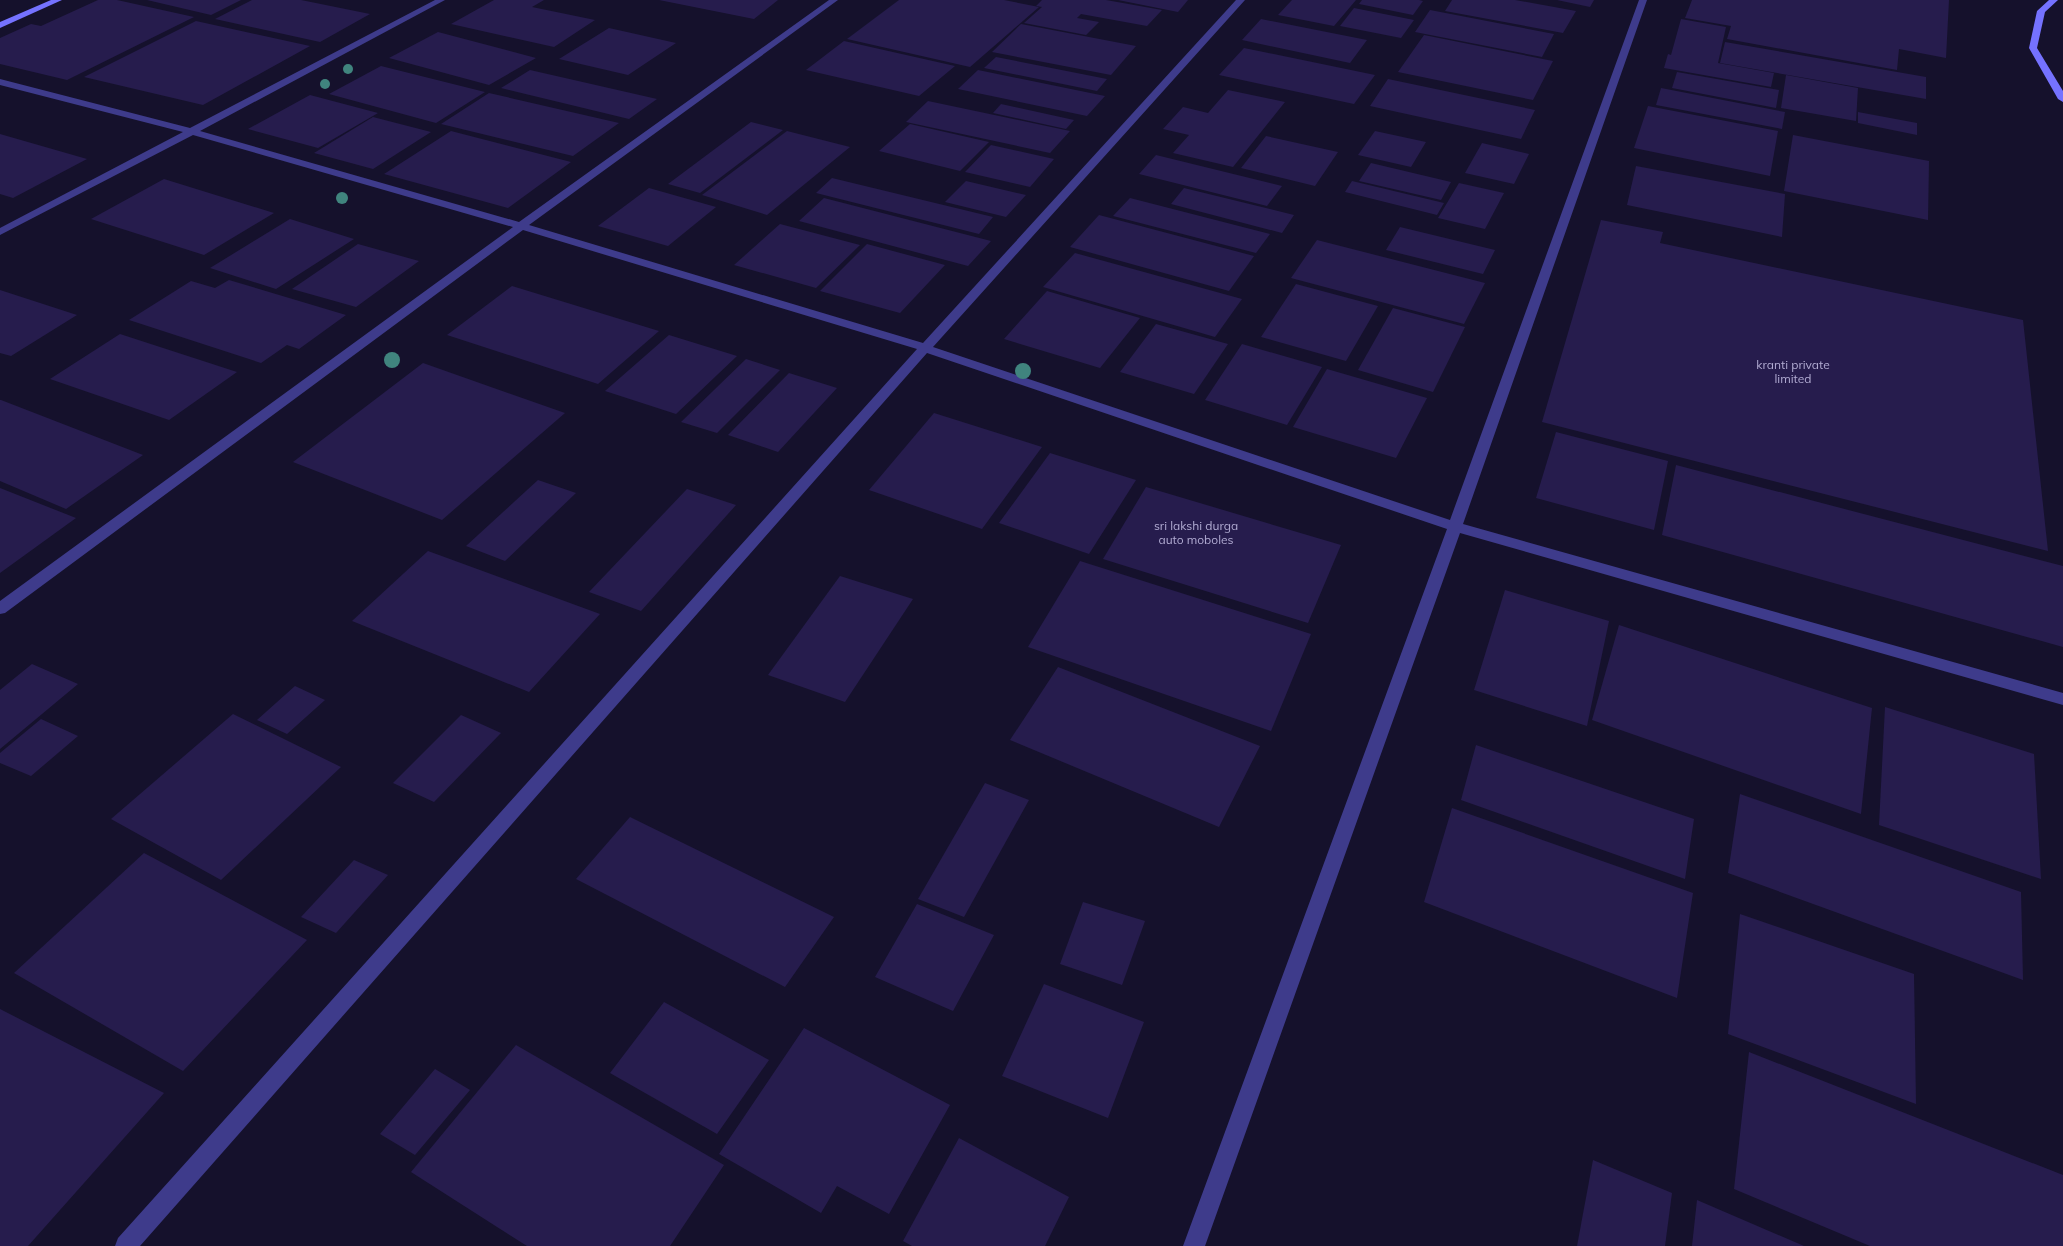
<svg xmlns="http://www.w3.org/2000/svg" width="2063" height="1246" font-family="Mulish,sans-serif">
  <rect width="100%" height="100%" fill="#15112c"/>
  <g fill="#261c4d">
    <polygon points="98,0 117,0 194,17 67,80 0,64 0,38 31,24 41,26"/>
    <polygon points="147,0 241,0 211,15"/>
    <polygon points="252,0 301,0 370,14 320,42 215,19"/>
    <polygon points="494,0 544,0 532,7 595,20 554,47 451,24"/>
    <polygon points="659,0 778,0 754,19"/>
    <polygon points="899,0 1004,0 1039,7 970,67 847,39"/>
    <polygon points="1042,0 1106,0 1162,10 1147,26 1081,14 1077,18 1099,22 1086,35 1024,23 1042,7 1036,6"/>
    <polygon points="1118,0 1188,0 1178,12"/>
    <polygon points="1292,0 1356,0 1334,26 1278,15"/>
    <polygon points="1362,0 1419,0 1423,1 1413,15 1359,4"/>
    <polygon points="1452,0 1515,0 1576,11 1563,33 1445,11"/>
    <polygon points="1557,0 1594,0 1590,7"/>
    <polygon points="1692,0 1949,0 1946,58 1899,49 1897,70 1727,39 1731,26 1685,18"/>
    <polygon points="1354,8 1414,20 1401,38 1340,26"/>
    <polygon points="1430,10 1554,34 1542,57 1415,32"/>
    <polygon points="1261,19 1367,40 1350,63 1242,40"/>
    <polygon points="1681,19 1726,27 1718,63 1774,73 1771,87 1664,68 1668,54 1671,55"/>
    <polygon points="196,21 310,46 203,105 84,77"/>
    <polygon points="1021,24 1136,46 1111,75 992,52"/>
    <polygon points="609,28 676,43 628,75 559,59"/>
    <polygon points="438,32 536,58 489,85 389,58"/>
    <polygon points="1424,35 1553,61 1533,100 1398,72"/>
    <polygon points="844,41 955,66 919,96 806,70"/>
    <polygon points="1725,42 1926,77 1926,99 1720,63"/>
    <polygon points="1244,48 1375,75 1354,104 1219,75"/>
    <polygon points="996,57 1107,79 1097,91 984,68"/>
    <polygon points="381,66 485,92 436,123 329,94"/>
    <polygon points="530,70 657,99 629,119 501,88"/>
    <polygon points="978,70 1105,96 1087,116 958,89"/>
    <polygon points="1677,72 1779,90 1776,108 1672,88"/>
    <polygon points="1786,75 1858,88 1856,121 1781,108"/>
    <polygon points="1388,79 1535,110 1521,139 1370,106"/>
    <polygon points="1661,88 1785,112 1782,129 1656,105"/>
    <polygon points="1228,90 1285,102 1233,167 1173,153 1189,135 1163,129 1183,107 1208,113"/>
    <polygon points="489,93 619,123 573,156 441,124"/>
    <polygon points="310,95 378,113 318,148 248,129"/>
    <polygon points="928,101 1070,131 1050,153 906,122"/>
    <polygon points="1001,104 1074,120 1066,129 993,113"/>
    <polygon points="1648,106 1778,131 1770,176 1634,148"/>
    <polygon points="1858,112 1917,123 1917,135 1858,123"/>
    <polygon points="373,117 431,132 373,169 314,153"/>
    <polygon points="751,122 783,130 700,193 668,184"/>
    <polygon points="910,124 989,142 960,171 879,151"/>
    <polygon points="451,131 571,162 508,208 384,174"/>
    <polygon points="787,131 850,147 767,215 702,195"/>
    <polygon points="1375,131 1426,142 1411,167 1358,155"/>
    <polygon points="0,134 87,159 13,198 0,194"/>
    <polygon points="1793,135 1929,161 1928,220 1784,191"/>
    <polygon points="1266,136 1338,152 1315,186 1241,168"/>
    <polygon points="1482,143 1529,154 1514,184 1465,173"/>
    <polygon points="991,145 1054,159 1030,187 965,172"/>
    <polygon points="1156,155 1282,186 1267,206 1139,174"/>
    <polygon points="1371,163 1451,182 1441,200 1359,181"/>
    <polygon points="1636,166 1785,194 1782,237 1627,205"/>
    <polygon points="832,178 993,217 979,234 816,193"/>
    <polygon points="164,179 274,213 204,255 91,219"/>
    <polygon points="966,181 1026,195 1006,217 945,202"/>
    <polygon points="1352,181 1444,203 1437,215 1345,192"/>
    <polygon points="1459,183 1504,193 1485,229 1438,218"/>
    <polygon points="649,188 716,207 668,246 598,226"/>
    <polygon points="1184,188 1294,215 1282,233 1171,204"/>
    <polygon points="824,198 991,241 968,266 799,221"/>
    <polygon points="1130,198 1270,234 1256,253 1113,216"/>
    <polygon points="1099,215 1254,256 1229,291 1070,247"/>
    <polygon points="290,219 354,239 276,289 210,268"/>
    <polygon points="1601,220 1663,232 1660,243 2023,320 2048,551 1542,422"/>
    <polygon points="780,224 860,245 816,288 734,265"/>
    <polygon points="1400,227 1495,250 1483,274 1386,250"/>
    <polygon points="1317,240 1485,283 1464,324 1291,278"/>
    <polygon points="358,244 419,261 356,307 292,289"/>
    <polygon points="867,244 945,265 900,313 820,291"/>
    <polygon points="1075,253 1242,299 1215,337 1043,287"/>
    <polygon points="229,280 346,315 299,349 287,345 261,363 129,320 191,281 215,288"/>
    <polygon points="1296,284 1378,306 1346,361 1261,337"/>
    <polygon points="512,286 659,331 598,384 447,335"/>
    <polygon points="0,290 77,315 11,356 0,353"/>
    <polygon points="1047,291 1140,318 1100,368 1004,339"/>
    <polygon points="1393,308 1465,327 1433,392 1358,370"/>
    <polygon points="1156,324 1228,344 1194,394 1120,372"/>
    <polygon points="120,334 237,372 169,420 50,379"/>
    <polygon points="669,335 737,356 676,414 605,391"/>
    <polygon points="1242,344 1322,367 1287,425 1205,400"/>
    <polygon points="746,359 780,370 717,433 681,422"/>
    <polygon points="423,363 565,413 442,520 293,462"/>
    <polygon points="1327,369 1427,398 1396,458 1293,427"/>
    <polygon points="789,373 837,388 778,452 728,435"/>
    <polygon points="0,400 1,400 143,455 66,509 0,481"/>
    <polygon points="934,413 1042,447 982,529 869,490"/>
    <polygon points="1556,432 1668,461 1654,530 1536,498"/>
    <polygon points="1050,453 1136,480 1089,554 999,523"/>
    <polygon points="1676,465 2063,566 2063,647 1662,535"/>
    <polygon points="538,480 576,493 505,561 466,546"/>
    <polygon points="1146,487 1341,545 1308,623 1103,559"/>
    <polygon points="0,488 76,518 0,573"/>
    <polygon points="687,489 736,505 641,611 589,592"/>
    <polygon points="428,551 600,614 529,692 352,621"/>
    <polygon points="1080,561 1311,634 1271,731 1028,647"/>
    <polygon points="840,576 913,599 845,702 768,675"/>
    <polygon points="1505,590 1609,621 1587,726 1474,690"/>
    <polygon points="1619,625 1872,708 1861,814 1592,720"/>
    <polygon points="32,664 78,684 0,749 0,690"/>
    <polygon points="1058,667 1260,746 1219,827 1010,740"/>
    <polygon points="295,686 325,700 287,734 257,720"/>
    <polygon points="1885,707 2034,754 2041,879 1879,825"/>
    <polygon points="233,714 341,767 221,880 111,819"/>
    <polygon points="461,715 501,733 434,802 393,783"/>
    <polygon points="41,719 78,736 31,776 0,763 0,753"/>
    <polygon points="1476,745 1694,819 1685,879 1461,800"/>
    <polygon points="985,783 1029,800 964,917 918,899"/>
    <polygon points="1740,794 2021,892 2023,980 1728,873"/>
    <polygon points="1452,808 1693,893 1677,998 1424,902"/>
    <polygon points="630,817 834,917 785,987 576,879"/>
    <polygon points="144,853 307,940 183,1071 14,973"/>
    <polygon points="354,860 388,875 336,933 301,917"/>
    <polygon points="1083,902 1145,921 1122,985 1060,964"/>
    <polygon points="917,904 994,935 953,1011 875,977"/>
    <polygon points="1740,914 1914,974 1916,1104 1728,1034"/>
    <polygon points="1044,984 1144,1022 1108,1118 1002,1076"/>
    <polygon points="664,1002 769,1060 717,1134 610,1073"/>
    <polygon points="0,1009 164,1093 28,1246 0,1246"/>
    <polygon points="804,1028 950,1105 889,1214 837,1186 821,1213 719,1154"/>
    <polygon points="516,1045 724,1165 670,1246 527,1246 411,1172"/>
    <polygon points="1749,1052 2063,1175 2063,1246 1870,1246 1734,1189"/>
    <polygon points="435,1069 470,1090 415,1155 380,1134"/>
    <polygon points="959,1138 1069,1197 1045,1246 912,1246 903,1241"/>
    <polygon points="1593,1160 1672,1193 1665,1246 1577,1246"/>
    <polygon points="1697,1200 1804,1246 1692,1246"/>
  </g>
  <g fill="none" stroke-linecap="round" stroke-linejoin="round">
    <polygon fill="#3e3b8b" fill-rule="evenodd" points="435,0 445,0 200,131 519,222 829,0 838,0 529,225 923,343 1236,0 1245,0 933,347 1450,520 1639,0 1647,0 1463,524 2063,693 2063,705 1460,533 1205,1246 1183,1246 1447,529 927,353 140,1246 115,1246 118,1238 917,349 523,230 5,613 0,614 0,601 513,227 193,135 0,235 0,228 183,132 0,85 0,79 190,128"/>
    <g fill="#7572ff" fill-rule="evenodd">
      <polygon points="51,0 62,0 0,28 0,22"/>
      <polygon points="2049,0 2058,0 2045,12 2037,48 2063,91 2063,102 2058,99 2029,48 2037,11"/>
    </g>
  </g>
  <g fill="#40847e">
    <circle cx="348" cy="69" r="5"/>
    <circle cx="325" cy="84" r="5"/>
    <circle cx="342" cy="198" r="6"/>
    <circle cx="392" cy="360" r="8"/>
    <circle cx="1023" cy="371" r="8"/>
  </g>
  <g text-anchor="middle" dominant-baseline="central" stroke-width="4.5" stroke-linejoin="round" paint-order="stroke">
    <g font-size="12" fill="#b1abd2">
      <text x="1793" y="364">kranti private<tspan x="1793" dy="14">limited</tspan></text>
      <text x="1196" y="525">sri lakshi durga<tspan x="1196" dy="14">auto moboles</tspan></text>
    </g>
  </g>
</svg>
